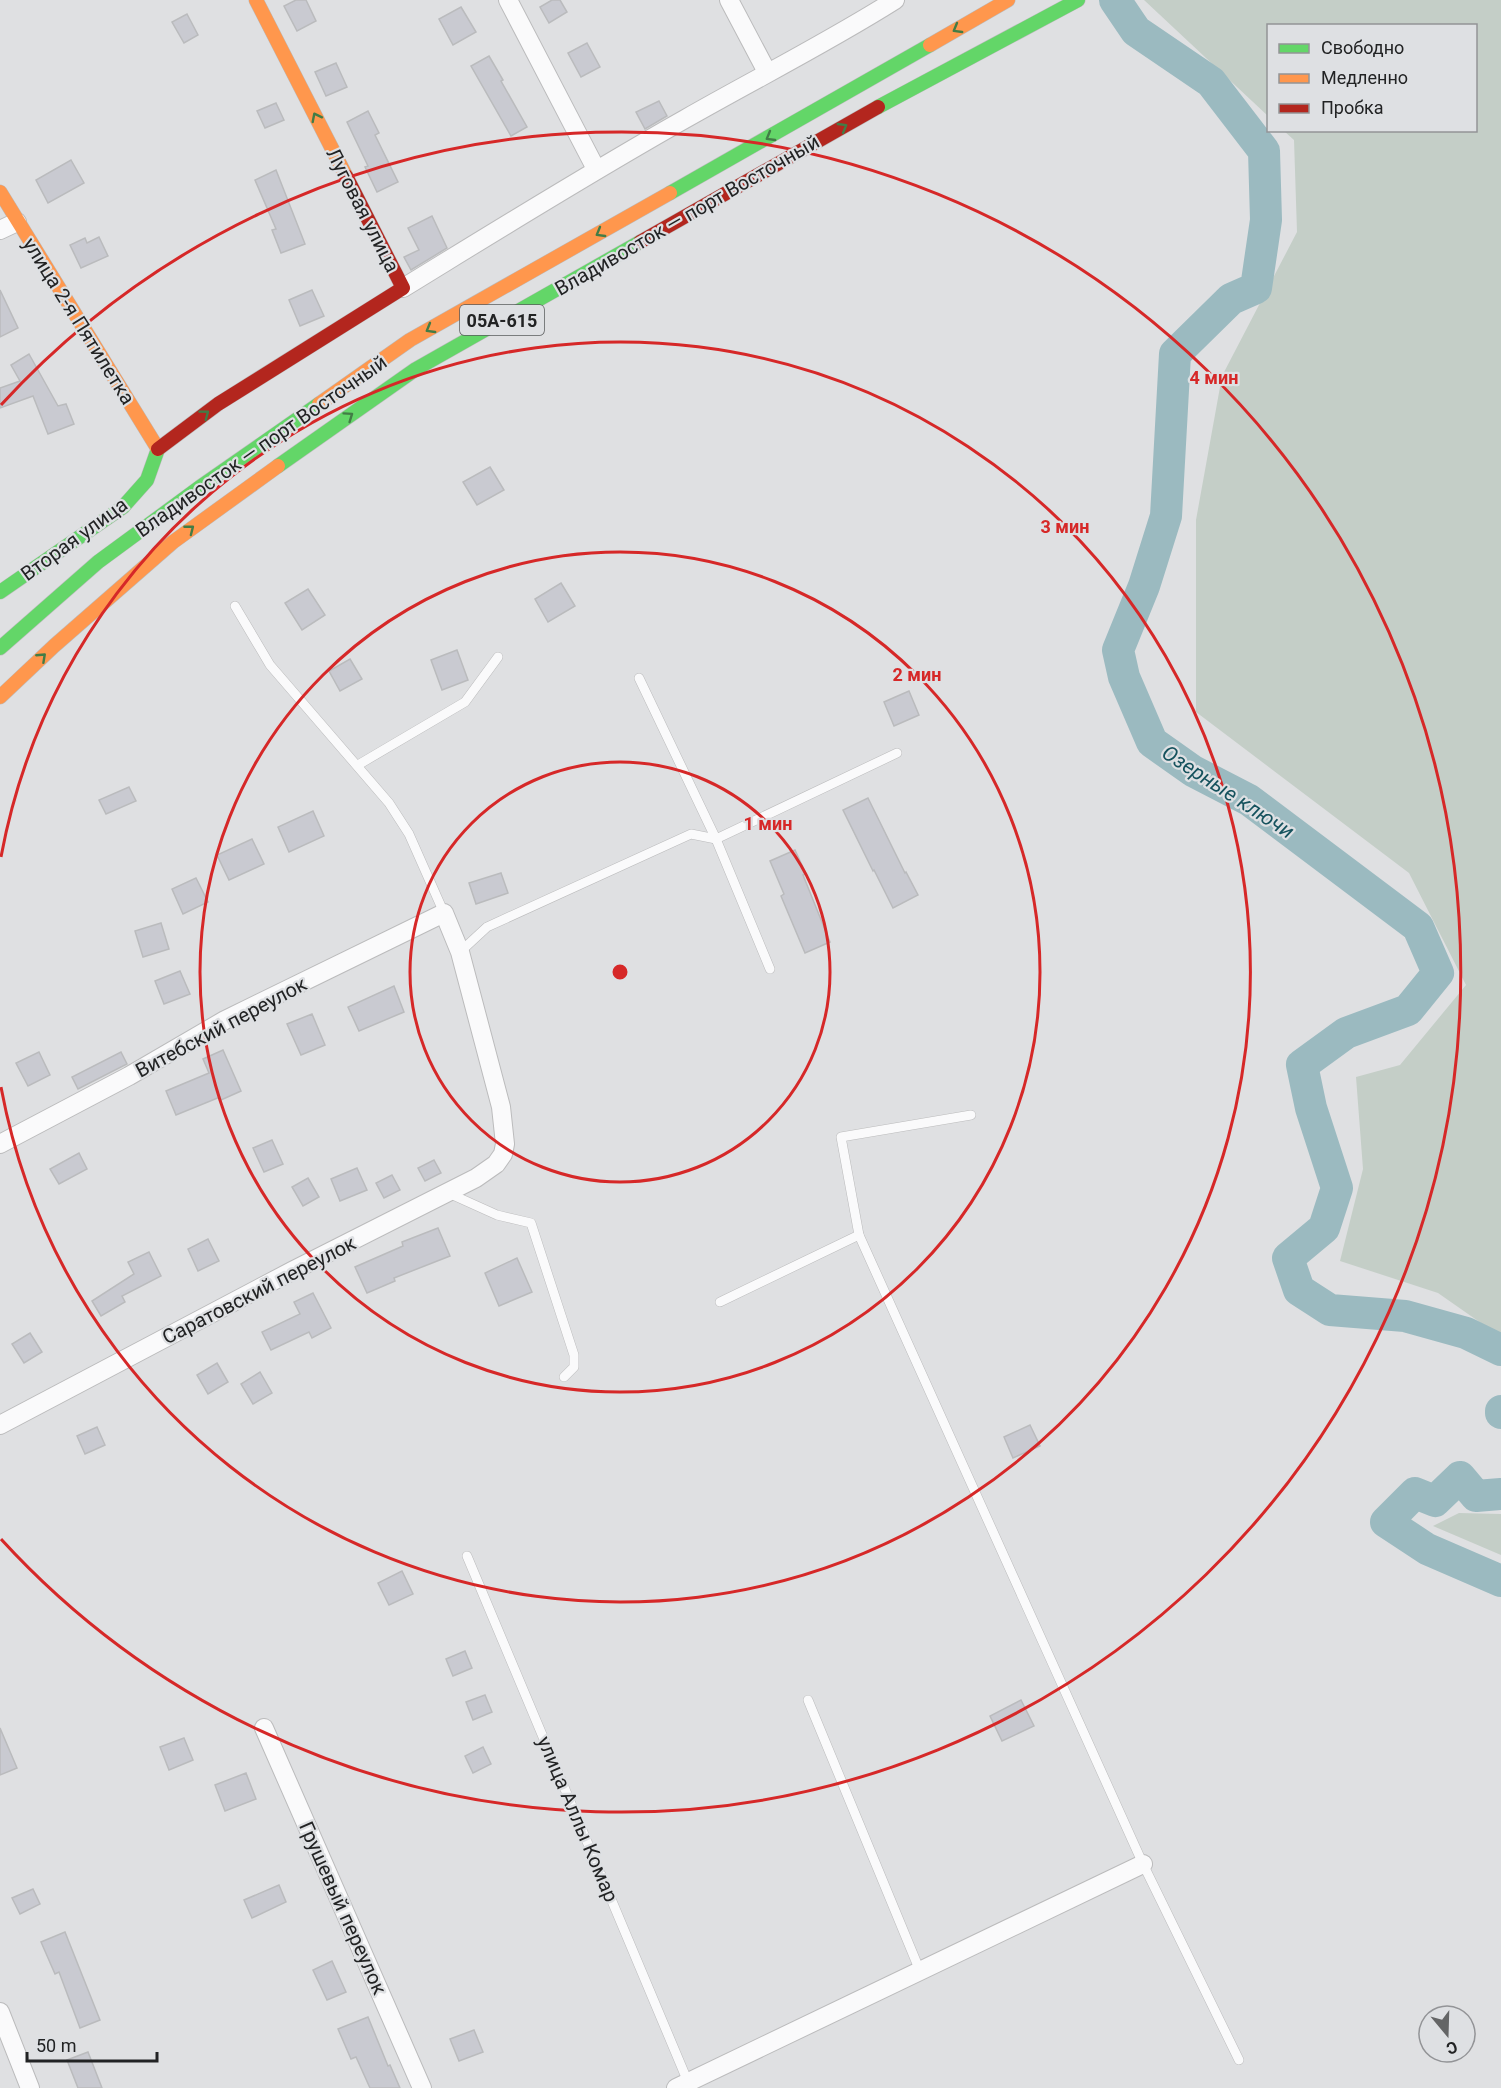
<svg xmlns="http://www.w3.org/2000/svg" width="1501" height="2088" font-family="Roboto,sans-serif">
  <rect width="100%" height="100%" fill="#dfe0e2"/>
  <g fill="#c4cec7">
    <polygon points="1144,0 1501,0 1501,1337 1438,1293 1340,1261 1363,1169 1356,1077 1400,1065 1466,985 1409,873 1196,712 1196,520 1222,376 1297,232 1294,140 1284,131 1476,130 1476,26 1268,26 1268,116"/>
    <polygon points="1459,1513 1501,1514 1501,1555 1433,1526"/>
  </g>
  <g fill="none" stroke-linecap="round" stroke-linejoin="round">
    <g stroke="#9bbac0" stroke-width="32">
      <polyline points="1115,0 1136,31 1211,82 1264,151 1266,220 1256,288 1231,299 1175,354 1166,516 1144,586 1118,650 1124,677 1152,742 1193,771 1249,800 1418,927 1438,973 1408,1010 1346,1033 1302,1065 1311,1108 1337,1188 1324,1228 1288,1258 1299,1290 1330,1310 1405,1316 1466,1333 1501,1350"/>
      <polyline points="1501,1411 1501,1413"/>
      <polyline points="1501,1494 1476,1496 1460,1477 1435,1501 1415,1493 1386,1522 1427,1549 1501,1581"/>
    </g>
  </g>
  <g fill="#c9cad1" stroke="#babbbd" stroke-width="1.5">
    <polygon points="296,0 306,0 316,21 297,31 284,6"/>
    <polygon points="552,0 560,0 567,12 549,23 540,7"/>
    <polygon points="461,7 476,32 453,45 439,19"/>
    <polygon points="187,14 198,35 184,43 172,22"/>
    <polygon points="587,43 600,67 581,77 568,53"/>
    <polygon points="489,56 503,80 501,81 527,127 511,136 471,66"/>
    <polygon points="336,63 347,87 326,96 315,72"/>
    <polygon points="659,101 667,116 645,129 636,112"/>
    <polygon points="276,103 284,120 265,128 257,111"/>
    <polygon points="368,111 379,133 375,135 398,182 377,192 365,167 368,166 347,122"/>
    <polygon points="71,160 84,183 48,203 36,180"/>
    <polygon points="276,170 305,244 281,253 272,230 276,229 255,180"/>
    <polygon points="432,216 447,248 411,270 404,257 419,250 408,228"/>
    <polygon points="99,237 108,256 81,268 70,245 85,238 87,243"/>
    <polygon points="0,290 18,328 0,337"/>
    <polygon points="312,290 324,316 300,326 289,300"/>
    <polygon points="29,354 58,406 66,404 74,424 48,434 33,396 0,408 0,388 20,381 11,365"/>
    <polygon points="490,467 504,490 477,505 463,482"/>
    <polygon points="561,583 575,606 548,622 535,599"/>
    <polygon points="308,589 325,615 302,630 285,603"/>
    <polygon points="457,650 468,680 442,690 431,660"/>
    <polygon points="350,659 362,679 340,691 329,671"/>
    <polygon points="909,691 919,715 894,726 884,702"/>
    <polygon points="129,787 136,801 106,814 99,800"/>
    <polygon points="868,798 905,873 906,872 918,895 893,908 874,870 873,871 843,810"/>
    <polygon points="313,811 324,836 289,852 278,827"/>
    <polygon points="252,839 264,864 229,880 217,855"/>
    <polygon points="795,850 806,874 803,875 830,942 805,953 781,896 784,894 770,861"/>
    <polygon points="501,873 508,893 476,904 469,883"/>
    <polygon points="196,878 208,902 183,914 172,889"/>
    <polygon points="161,923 169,949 143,957 135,931"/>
    <polygon points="180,971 190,994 164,1004 155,981"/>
    <polygon points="394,986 404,1012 359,1031 348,1007"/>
    <polygon points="312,1014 325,1045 301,1055 287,1024"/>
    <polygon points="223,1050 241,1091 221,1100 220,1097 176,1115 166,1091 209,1073 203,1059"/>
    <polygon points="39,1052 50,1075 28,1086 16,1063"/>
    <polygon points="121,1052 127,1064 78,1089 72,1077"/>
    <polygon points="272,1140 283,1164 264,1172 253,1148"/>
    <polygon points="79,1153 87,1169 59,1184 50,1169"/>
    <polygon points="434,1160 441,1173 425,1181 418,1168"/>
    <polygon points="357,1168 367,1190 340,1201 331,1179"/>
    <polygon points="392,1175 400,1190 384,1198 376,1183"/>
    <polygon points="308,1178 319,1197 303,1206 292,1187"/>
    <polygon points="438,1228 450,1256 394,1278 395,1281 367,1293 355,1267 403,1246 402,1242"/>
    <polygon points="208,1239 219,1261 198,1271 188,1249"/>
    <polygon points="149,1252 161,1276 122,1296 125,1302 101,1316 92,1301 134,1274 128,1262"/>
    <polygon points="517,1258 532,1292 499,1306 485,1273"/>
    <polygon points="313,1293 331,1328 312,1338 309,1332 271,1350 262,1332 300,1314 294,1302"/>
    <polygon points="30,1333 42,1352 24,1363 12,1344"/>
    <polygon points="217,1363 228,1382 208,1394 197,1375"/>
    <polygon points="260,1372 272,1393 253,1404 241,1384"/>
    <polygon points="1030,1425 1040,1446 1013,1458 1004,1437"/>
    <polygon points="97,1427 105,1445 85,1454 77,1436"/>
    <polygon points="402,1571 413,1594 389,1605 378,1583"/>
    <polygon points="465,1651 472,1668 453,1676 446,1659"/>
    <polygon points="485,1695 492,1712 473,1720 466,1702"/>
    <polygon points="1021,1700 1034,1726 1002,1741 990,1716"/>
    <polygon points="0,1728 17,1768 0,1775"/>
    <polygon points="184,1738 193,1760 169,1770 160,1747"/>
    <polygon points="483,1747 491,1764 473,1773 465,1756"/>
    <polygon points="246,1773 256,1799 225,1811 215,1785"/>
    <polygon points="279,1885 286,1902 252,1918 244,1900"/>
    <polygon points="33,1889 40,1904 20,1914 12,1898"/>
    <polygon points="65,1932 100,2020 80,2028 59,1972 55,1974 41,1942"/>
    <polygon points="332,1961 346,1992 327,2000 313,1970"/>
    <polygon points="368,2017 388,2066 390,2065 400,2088 370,2088 356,2057 351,2059 338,2029"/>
    <polygon points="474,2030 483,2052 459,2061 450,2039"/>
    <polygon points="88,2052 102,2088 78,2088 67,2060"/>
  </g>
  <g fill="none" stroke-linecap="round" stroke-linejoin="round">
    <defs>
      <g id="lane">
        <polyline points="235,606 270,665 389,803 409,834 444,913"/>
        <polyline points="639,678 716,839 770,969"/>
        <polyline points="358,765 465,702 498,657"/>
        <polyline points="460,952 487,927 691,834 716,839 897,753"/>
        <polyline points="446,1192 497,1215 531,1223 574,1355 574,1367 564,1377"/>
        <polyline points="859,1235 1143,1864 1239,2060"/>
        <polyline points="720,1302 859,1235 841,1137 971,1115"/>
        <polyline points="467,1556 688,2082"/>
        <polyline points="808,1700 920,1971"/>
      </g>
      <g id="street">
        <polyline points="508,0 596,169"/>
        <polyline points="729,0 767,72"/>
        <polyline points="0,230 17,222"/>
        <path d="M403 288C496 231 589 173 685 119 755 79 827 43 895 0"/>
        <polyline points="0,1144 129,1076 225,1020 444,913 460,952 501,1107 505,1144 503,1154 496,1164 476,1178 292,1271 0,1425"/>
        <polyline points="264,1728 422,2088"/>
        <polyline points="0,2012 30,2088"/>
        <polyline points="676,2088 1143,1864"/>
      </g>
      <g id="fast">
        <polyline points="878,107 1078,0"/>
        <polyline points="670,193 930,45"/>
        <polyline points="278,466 416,369 640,242"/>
        <polyline points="0,592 123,507 147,480 158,449"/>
        <polyline points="0,648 98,562 200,487 319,404"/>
      </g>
      <g id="slow">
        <polyline points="256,0 346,176"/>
        <polyline points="930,45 1008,0"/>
        <polyline points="0,192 158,449"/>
        <polyline points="319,404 410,340 670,193"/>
        <polyline points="0,697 54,646 173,542 278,466"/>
      </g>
      <g id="jam">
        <polyline points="640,242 878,107"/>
        <polyline points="158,449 218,404 403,288 346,176"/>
      </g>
    </defs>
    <use href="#lane" stroke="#bbbbbc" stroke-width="10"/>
    <use href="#street" stroke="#bbbbbc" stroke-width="20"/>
    <use href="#fast" stroke="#bbbbbc" stroke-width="15"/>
    <use href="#slow" stroke="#bbbbbc" stroke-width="15"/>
    <use href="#jam" stroke="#bbbbbc" stroke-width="15"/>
    <use href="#lane" stroke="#fafafb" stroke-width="9"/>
    <use href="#street" stroke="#fafafb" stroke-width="18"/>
    <use href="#fast" stroke="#63d668" stroke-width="14"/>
    <use href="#slow" stroke="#ff974d" stroke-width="14"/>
    <use href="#jam" stroke="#b3261e" stroke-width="14"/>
  </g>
  <defs><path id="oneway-chevron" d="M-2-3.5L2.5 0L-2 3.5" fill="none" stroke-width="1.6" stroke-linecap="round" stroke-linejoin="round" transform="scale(1.5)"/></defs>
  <g stroke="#427c46">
    <use href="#oneway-chevron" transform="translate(957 29) rotate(150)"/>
    <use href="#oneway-chevron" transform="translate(316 117) rotate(-117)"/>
    <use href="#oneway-chevron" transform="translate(843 127) rotate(-30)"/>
    <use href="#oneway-chevron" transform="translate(770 137) rotate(150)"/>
    <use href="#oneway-chevron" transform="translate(600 233) rotate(150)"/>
    <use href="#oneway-chevron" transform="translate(430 329) rotate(150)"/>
    <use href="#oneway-chevron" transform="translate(205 414) rotate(-37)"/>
    <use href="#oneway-chevron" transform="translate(349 416) rotate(-35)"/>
    <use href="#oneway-chevron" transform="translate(190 529) rotate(-38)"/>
    <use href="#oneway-chevron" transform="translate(42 657) rotate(-43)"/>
  </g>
  <g fill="none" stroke="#d62828" stroke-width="3">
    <circle cx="620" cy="972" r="210"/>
    <circle cx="620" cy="972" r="420"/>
    <path d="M1 857A630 630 0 1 1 1 1087"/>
    <path d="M1 405A840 840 0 1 1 1 1539"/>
  </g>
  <g text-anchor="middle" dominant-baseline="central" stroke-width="4.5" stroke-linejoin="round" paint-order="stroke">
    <rect fill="#dee0e3" stroke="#5a5c5d" stroke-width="1.5" x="460" y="305" width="84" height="30" rx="4.5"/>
    <g font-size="18" font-weight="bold" fill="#222324">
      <text x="502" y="320">05А-615</text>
    </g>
    <g font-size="20" fill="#222324" stroke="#dee0e3">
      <text transform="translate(363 210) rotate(63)">Луговая улица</text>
      <text transform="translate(687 215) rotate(-30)">Владивосток — порт Восточный</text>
      <text transform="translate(79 321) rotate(58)">улица 2-я Пятилетка</text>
      <text transform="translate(261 446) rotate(-35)">Владивосток — порт Восточный</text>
      <text transform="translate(74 539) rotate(-36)">Вторая улица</text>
      <text transform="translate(221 1027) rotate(-28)">Витебский переулок</text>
      <text transform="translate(259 1290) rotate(-27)">Саратовский переулок</text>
      <text transform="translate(578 1819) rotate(67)">улица Аллы Комар</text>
      <text transform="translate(343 1908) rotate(66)">Грушевый переулок</text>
    </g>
    <g font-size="21" font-style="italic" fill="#15525d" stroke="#dee0e3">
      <text transform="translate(1228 792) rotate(33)">Озерные ключи</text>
    </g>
  </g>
  <circle cx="620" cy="972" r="9" fill="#d62828" stroke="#dee0e3" stroke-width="3"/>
  <g font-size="18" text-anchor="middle" font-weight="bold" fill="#d62828" stroke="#dee0e3" stroke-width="4.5" stroke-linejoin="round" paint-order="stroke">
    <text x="1214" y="384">4 мин</text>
    <text x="1065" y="533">3 мин</text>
    <text x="917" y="681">2 мин</text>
    <text x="768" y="830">1 мин</text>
  </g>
  <rect x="1267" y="24" width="210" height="108" fill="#dee0e3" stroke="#939497" stroke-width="1.5"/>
  <rect x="1279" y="44" width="30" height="9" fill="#63d668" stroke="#939497" stroke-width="1.5"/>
  <text x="1321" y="54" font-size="18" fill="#222324">Свободно</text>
  <rect x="1279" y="74" width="30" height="9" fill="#ff974d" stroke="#939497" stroke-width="1.5"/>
  <text x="1321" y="84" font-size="18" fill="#222324">Медленно</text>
  <rect x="1279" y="104" width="30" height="9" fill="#b3261e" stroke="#939497" stroke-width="1.5"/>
  <text x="1321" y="114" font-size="18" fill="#222324">Пробка</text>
  <g transform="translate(1447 2034) rotate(161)"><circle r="28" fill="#dee0e3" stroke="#939497" stroke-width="1.5"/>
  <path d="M0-4.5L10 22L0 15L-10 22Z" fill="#646566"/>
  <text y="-9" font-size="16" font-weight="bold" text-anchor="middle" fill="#222324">С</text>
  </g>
  <path d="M27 2052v9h130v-9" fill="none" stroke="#222324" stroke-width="3"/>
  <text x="36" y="2052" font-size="18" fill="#222324" stroke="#dee0e3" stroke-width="4.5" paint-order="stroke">50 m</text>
</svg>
